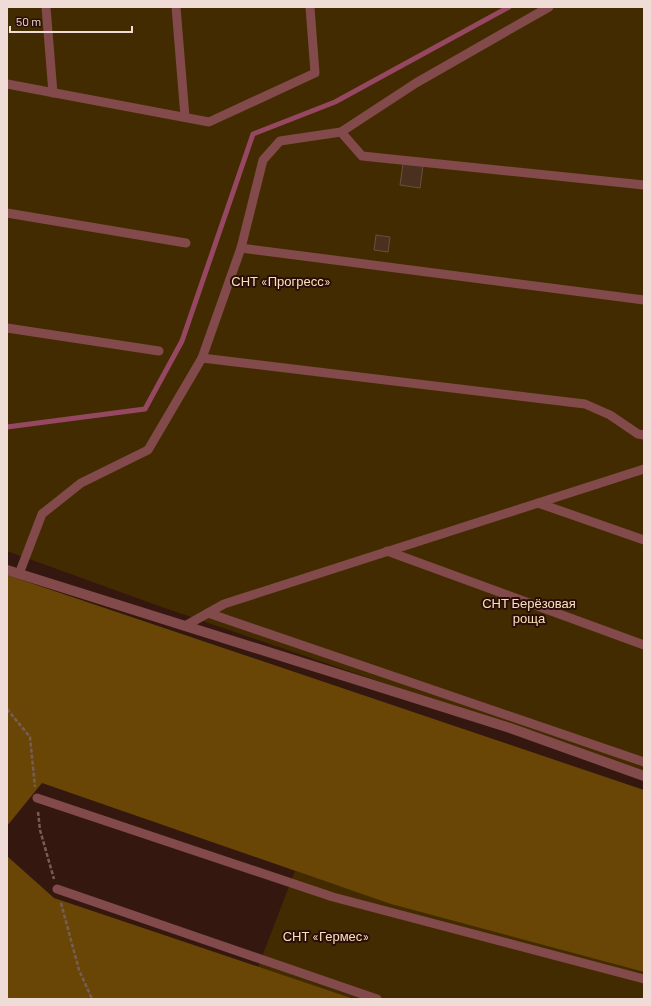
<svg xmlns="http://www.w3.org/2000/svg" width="651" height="1006" font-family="Barlow,sans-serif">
  <rect width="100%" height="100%" fill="#34180f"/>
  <g fill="#432b01">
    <polygon points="7,7 644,7 644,772 159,606 7,551"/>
    <polygon points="295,871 399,906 644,972 644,999 354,999 258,967"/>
  </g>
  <g fill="#694606">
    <polygon points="7,575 644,790 644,972 391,904 42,783 7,826"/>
    <polygon points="7,856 54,898 354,999 7,999"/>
  </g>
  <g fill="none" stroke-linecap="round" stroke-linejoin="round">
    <polyline stroke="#964862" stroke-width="5" points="7,427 145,409 182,341 253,134 335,102 509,7"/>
  </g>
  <g fill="#4a301e" stroke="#6b4f3c">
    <polygon points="403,164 423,166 420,188 400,185"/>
    <polygon points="376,235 390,237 388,252 374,250"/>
  </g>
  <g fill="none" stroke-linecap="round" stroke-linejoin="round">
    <g stroke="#765d55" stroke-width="2.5" stroke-dasharray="4 2" stroke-linecap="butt">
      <polyline points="7,709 30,737 35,787"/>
      <polyline points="38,812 40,830 54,879"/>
      <polyline points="61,903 79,970 92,999"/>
    </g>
    <g stroke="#824a4b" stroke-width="9">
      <polyline points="46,7 53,93"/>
      <polyline points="176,7 185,117"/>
      <polyline points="7,84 209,122 315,73 310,7"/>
      <polyline points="341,132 362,156 644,185"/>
      <polyline points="7,213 186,243"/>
      <polyline points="241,248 644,300"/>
      <polyline points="7,328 159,351"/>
      <polyline points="202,358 585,404 610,415 638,434 644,435"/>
      <polyline points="538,503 644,540"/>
      <polyline points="387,551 644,645"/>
      <polyline points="19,574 42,514 81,483 148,450 202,358 241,248 263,160 280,141 341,132 416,83 549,7"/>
      <polyline points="208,613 644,762"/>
      <polyline points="185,626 224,604 644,469"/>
      <polyline points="37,798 333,897 644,979"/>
      <polyline points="57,889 377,999"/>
    </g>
    <polyline stroke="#824a4b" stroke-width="10" points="7,570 510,728 644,776"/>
  </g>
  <g text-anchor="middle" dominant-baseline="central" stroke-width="4" stroke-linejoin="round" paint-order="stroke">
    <g font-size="13" fill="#fae0bc" stroke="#290f07">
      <text x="281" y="281">СНТ «Прогресс»</text>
      <text x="529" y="603">СНТ Берёзовая<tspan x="529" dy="15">роща</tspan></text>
      <text x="326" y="936">СНТ «Гермес»</text>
    </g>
  </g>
  <rect width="651" height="1006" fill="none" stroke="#f0dcd6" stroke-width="16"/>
  <path d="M10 26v6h122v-6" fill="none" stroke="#f0dcd6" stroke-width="2"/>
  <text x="16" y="26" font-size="12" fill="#f0dcd6" stroke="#290f07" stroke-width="3" paint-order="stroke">50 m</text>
</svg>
